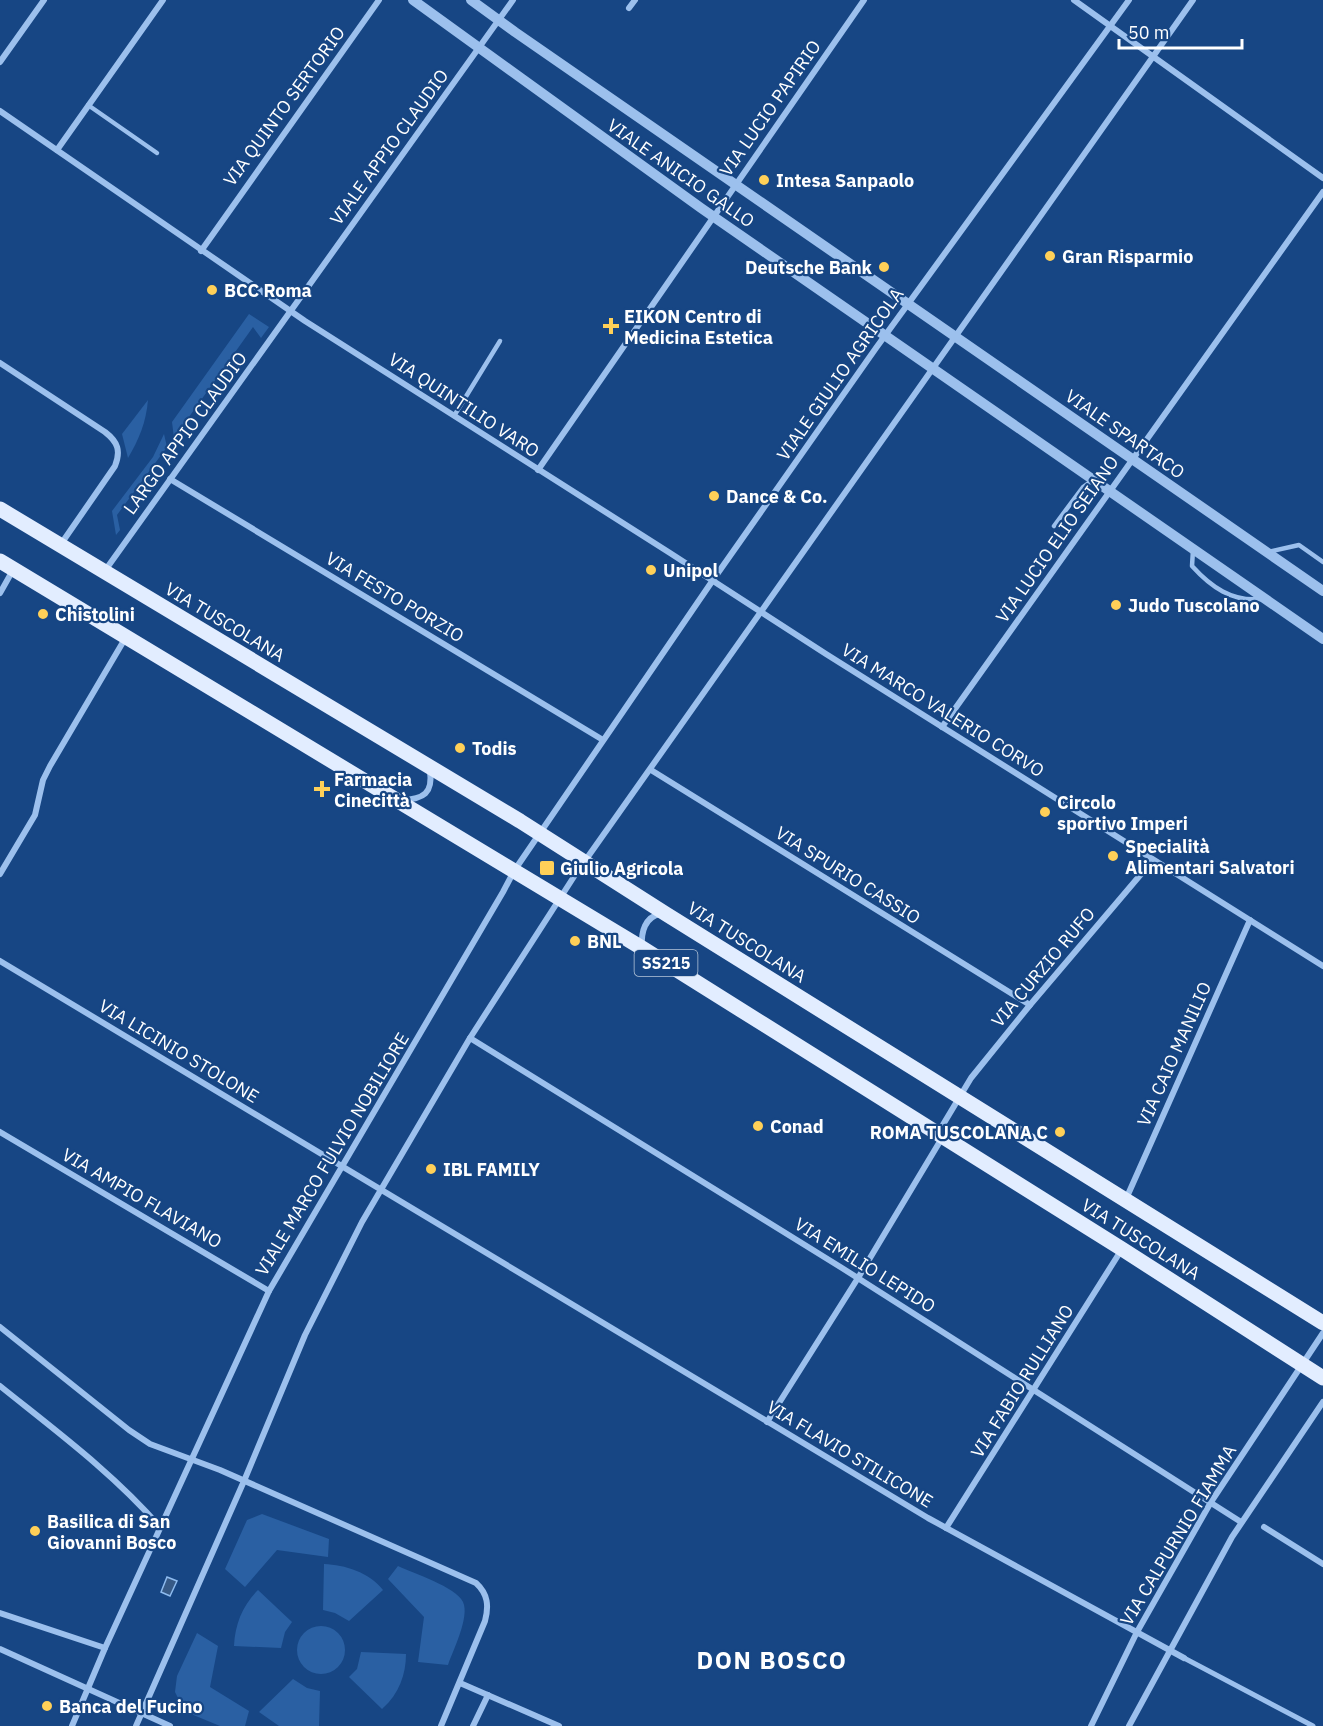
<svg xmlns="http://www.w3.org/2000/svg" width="1323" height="1726" font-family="'IBM Plex Sans',sans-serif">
  <rect width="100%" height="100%" fill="#174684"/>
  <g fill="#2a60a3">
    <polygon points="249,314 269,327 261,338 253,327 174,438 172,422"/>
    <path d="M148 400C146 423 139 439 128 458L122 434Z"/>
    <polygon points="164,434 167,447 117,515 120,530 116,535 112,511 153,457"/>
    <polygon points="262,1514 329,1539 328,1557 277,1550 245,1587 225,1569 247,1520"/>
    <path d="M324 1564C345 1565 369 1572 383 1590L349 1621 335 1613 323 1610Z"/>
    <path d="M398 1566C413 1573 456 1587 463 1602 470 1617 453 1650 448 1665L418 1662 424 1617 388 1579Z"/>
    <path d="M258 1590 292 1622 285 1632 281 1648 234 1646C235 1624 243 1605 258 1590Z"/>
    <circle cx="321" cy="1650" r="24"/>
    <polygon points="197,1633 218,1646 210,1687 249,1711 245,1726 220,1726 191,1714 183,1708 175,1692 177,1676"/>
    <path d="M361 1652 406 1654C406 1674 399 1694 383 1708L382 1709 349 1677 357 1669Z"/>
    <polygon points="293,1679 307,1688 320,1691 319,1726 279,1726 259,1712"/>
  </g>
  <polygon fill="#375a87" stroke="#8ebbef" stroke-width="1.5" points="167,1577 177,1581 170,1596 161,1592"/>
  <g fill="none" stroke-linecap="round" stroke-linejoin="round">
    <g stroke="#9cc0ed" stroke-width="4.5">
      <polyline points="88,105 157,153"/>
      <polyline points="454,416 500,341"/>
      <polyline points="1054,526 1083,487 1093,480"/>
      <path d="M1193 550 1192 566C1211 587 1232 602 1261 599"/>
      <polyline points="1268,552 1299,545 1323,562"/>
    </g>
    <polyline stroke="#9cc0ed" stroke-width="5" points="1184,1658 1313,1726"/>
    <g stroke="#9cc0ed" stroke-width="6">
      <polyline points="1074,0 1323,178"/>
      <polyline points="629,8 635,0"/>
      <polyline points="0,62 44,0"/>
      <polyline points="0,111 305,321 670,553 826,654 1323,966"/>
      <polyline points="57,150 163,0"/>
      <polyline points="201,251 379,0"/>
      <path d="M0 363 105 432C118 442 121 451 115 466L61 544"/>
      <polyline points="538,470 864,0"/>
      <polyline points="170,479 603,740"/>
      <polyline points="104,572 513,0"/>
      <polyline points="0,593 13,570"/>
      <polyline points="942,727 1323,192"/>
      <polyline points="651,770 1030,1005"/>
      <path d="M402 800C424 799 433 793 430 771"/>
      <polyline points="0,874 35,815 43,780 50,766 126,637"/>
      <path d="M642 946C641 932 645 917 660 914"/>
      <polyline points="0,961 928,1518 1184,1658"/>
      <polyline points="470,1038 842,1268 1241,1522"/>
      <polyline points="0,1132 269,1291"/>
      <polyline points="938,1133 971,1078 1030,1005 1153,860"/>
      <polyline points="1126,1199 1250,920"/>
      <path d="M0 1327 129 1430 150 1444 220 1470 476 1583C488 1594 489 1606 485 1621L441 1726"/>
      <path d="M0 1386C56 1431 113 1473 160 1527"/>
      <polyline points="767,1422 858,1278 942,1138"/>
      <polyline points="1264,1527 1323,1564"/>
      <polyline points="946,1528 1122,1249"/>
      <polyline points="0,1613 105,1648"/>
      <polyline points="0,1649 170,1726"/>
      <polyline points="460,1683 559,1726"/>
      <polyline points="72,1726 105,1648 269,1291 503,892 514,871 713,580 876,348 1129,0"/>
      <polyline points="136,1726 244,1481 305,1335 362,1222 470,1038 575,875 1193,0"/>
      <polyline points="473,1726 488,1695"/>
      <polyline points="1091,1726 1137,1632 1211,1502 1323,1333"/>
      <polyline points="1129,1726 1232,1537 1323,1402"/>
    </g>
    <g stroke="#9cc0ed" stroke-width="10">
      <polyline points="413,0 701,208 1323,639"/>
      <polyline points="471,0 515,32 1323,591"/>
    </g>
    <g stroke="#e2edff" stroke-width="15">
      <polyline points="0,509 520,821 666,914 1323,1323"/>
      <polyline points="0,561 642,948 1122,1249 1323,1378"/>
    </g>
  </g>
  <g fill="#ffd058" stroke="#174684" stroke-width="2">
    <circle cx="764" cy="180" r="6"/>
    <circle cx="1050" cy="256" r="6"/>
    <circle cx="884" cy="267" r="6"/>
    <circle cx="212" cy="290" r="6"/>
    <path d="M608 317h6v6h6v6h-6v6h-6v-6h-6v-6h6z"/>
    <circle cx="714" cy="496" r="6"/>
    <circle cx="651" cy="570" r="6"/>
    <circle cx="1116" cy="605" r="6"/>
    <circle cx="43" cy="614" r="6"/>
    <circle cx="460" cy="748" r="6"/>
    <path d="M319 780h6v6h6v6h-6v6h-6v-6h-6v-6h6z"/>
    <circle cx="1045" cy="812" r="6"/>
    <circle cx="1113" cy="856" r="6"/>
    <rect x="539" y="860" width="16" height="16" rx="3"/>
    <circle cx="575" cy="941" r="6"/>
    <circle cx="758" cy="1126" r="6"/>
    <circle cx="1060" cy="1132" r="6"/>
    <circle cx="431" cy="1169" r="6"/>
    <circle cx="35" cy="1531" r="6"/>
    <circle cx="47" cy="1706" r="6"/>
  </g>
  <g text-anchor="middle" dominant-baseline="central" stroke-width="4.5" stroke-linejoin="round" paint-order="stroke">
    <rect fill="#174684" stroke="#b9c8da" stroke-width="1.5" x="634.5" y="950" width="63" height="26" rx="4.5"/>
    <g font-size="16" font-weight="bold" fill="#fff">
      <text x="666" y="963">SS215</text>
    </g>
    <g font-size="18" fill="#fff" stroke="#174684">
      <text transform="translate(284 106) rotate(-54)">VIA QUINTO SERTORIO</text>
      <text transform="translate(770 108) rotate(-55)">VIA LUCIO PAPIRIO</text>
      <text transform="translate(389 147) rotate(-54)">VIALE APPIO CLAUDIO</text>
      <text transform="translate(681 173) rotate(35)">VIALE ANICIO GALLO</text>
      <text transform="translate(840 374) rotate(-55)">VIALE GIULIO AGRICOLA</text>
      <text transform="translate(464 405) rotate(33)">VIA QUINTILIO VARO</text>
      <text transform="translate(185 433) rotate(-54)">LARGO APPIO CLAUDIO</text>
      <text transform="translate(1125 434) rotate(35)">VIALE SPARTACO</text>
      <text transform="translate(1057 539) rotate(-55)">VIA LUCIO ELIO SEIANO</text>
      <text transform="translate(395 597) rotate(31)">VIA FESTO PORZIO</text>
      <text transform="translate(225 622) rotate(31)">VIA TUSCOLANA</text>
      <text transform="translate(943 710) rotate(32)">VIA MARCO VALERIO CORVO</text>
      <text transform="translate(848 875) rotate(32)">VIA SPURIO CASSIO</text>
      <text transform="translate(747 942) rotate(32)">VIA TUSCOLANA</text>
      <text transform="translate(1043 967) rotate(-50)">VIA CURZIO RUFO</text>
      <text transform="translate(179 1051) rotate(31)">VIA LICINIO STOLONE</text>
      <text transform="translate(1174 1054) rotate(-66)">VIA CAIO MANILIO</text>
      <text transform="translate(332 1154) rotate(-59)">VIALE MARCO FULVIO NOBILIORE</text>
      <text transform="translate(142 1198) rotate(30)">VIA AMPIO FLAVIANO</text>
      <text transform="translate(1141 1239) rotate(32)">VIA TUSCOLANA</text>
      <text transform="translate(865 1265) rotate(32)">VIA EMILIO LEPIDO</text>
      <text transform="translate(1022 1381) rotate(-58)">VIA FABIO RULLIANO</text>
      <text transform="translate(850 1454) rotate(31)">VIA FLAVIO STILICONE</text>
      <text transform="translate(1178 1535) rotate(-59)">VIA CALPURNIO FIAMMA</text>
    </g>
    <g font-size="18" font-weight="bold" fill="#fff" stroke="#174684" text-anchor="start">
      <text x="776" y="180">Intesa Sanpaolo</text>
      <text x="1062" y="256">Gran Risparmio</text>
      <text x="872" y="267" text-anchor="end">Deutsche Bank</text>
      <text x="224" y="290">BCC Roma</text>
      <text x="624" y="316">EIKON Centro di<tspan x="624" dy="21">Medicina Estetica</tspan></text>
      <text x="726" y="496">Dance &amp; Co.</text>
      <text x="663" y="570">Unipol</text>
      <text x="1128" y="605">Judo Tuscolano</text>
      <text x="55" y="614">Chistolini</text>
      <text x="472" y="748">Todis</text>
      <text x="334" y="779">Farmacia<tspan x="334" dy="21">Cinecittà</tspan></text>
      <text x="1057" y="802">Circolo<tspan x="1057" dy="21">sportivo Imperi</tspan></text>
      <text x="1125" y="846">Specialità<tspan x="1125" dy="21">Alimentari Salvatori</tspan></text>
      <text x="560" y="868">Giulio Agricola</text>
      <text x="587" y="941">BNL</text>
      <text x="770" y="1126">Conad</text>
      <text x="1048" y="1132" text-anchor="end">ROMA TUSCOLANA C</text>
      <text x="443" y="1169">IBL FAMILY</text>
      <text x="47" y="1521">Basilica di San<tspan x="47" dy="21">Giovanni Bosco</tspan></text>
      <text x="59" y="1706">Banca del Fucino</text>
    </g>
    <g font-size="24" font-weight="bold" letter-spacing="1.5" fill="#fff" stroke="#174684">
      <text x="772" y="1660">DON BOSCO</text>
    </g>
  </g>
  <path d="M1119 39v9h123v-9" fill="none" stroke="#ffffff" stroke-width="3"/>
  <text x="1128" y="39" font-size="18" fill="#ffffff" stroke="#174684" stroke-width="4.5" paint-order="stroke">50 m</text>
</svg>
